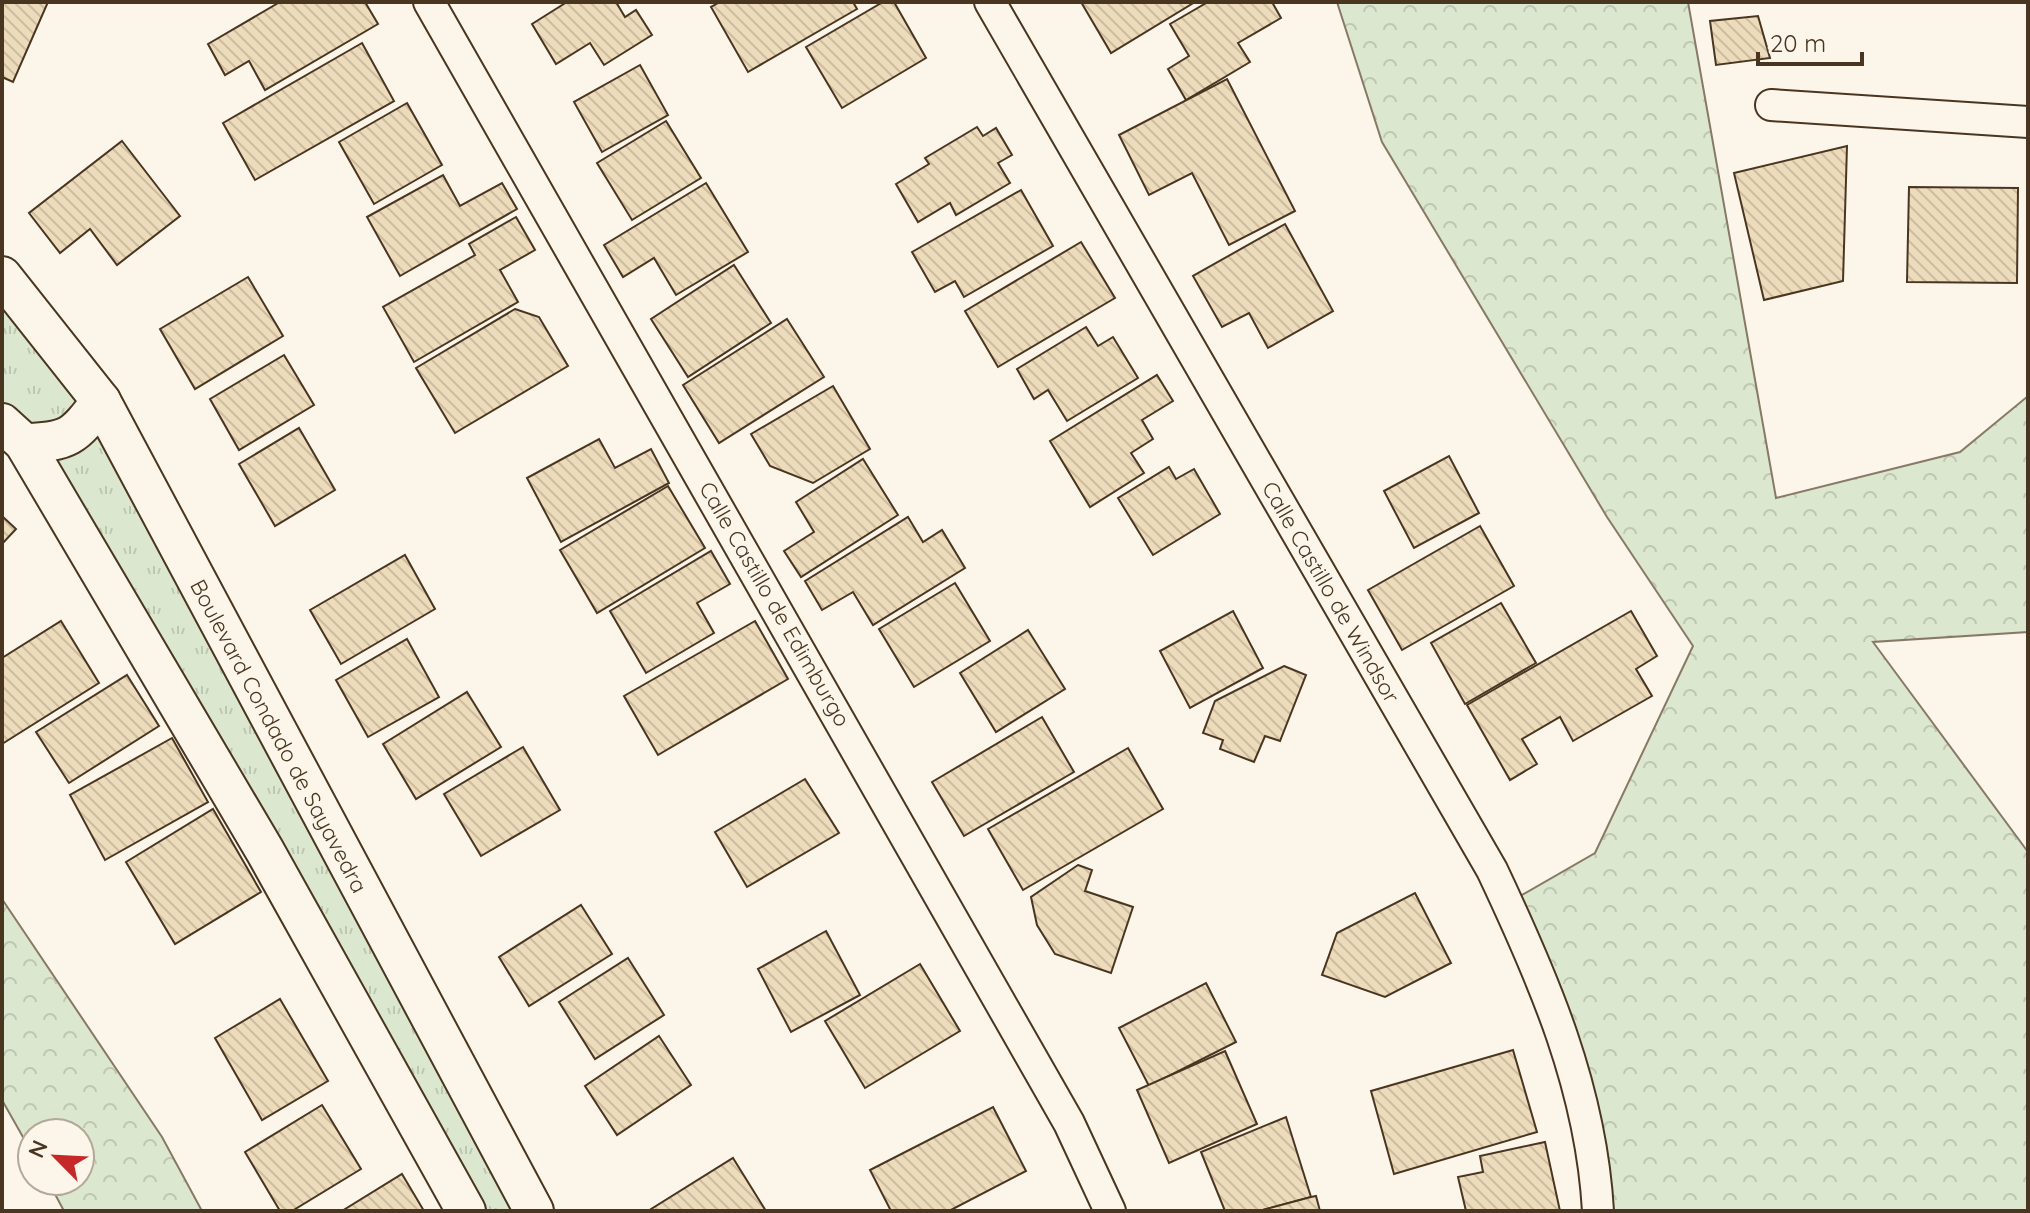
<svg xmlns="http://www.w3.org/2000/svg" width="2030" height="1213" font-family="Quicksand,sans-serif">
  <defs>
    <pattern id="forest-crowns" width="20" height="18" patternUnits="userSpaceOnUse" patternTransform="scale(2)"><rect width="20" height="18" fill="#dce7d0"/><path d="M2 6a3 3 0 1 1 6 0M12 15a3 3 0 1 1 6 0" fill="none" stroke="#bec7b2"/></pattern>
    <pattern id="park-tufts" width="24" height="20" patternUnits="userSpaceOnUse" patternTransform="scale(2)"><rect width="24" height="20" fill="#dce7d0"/><path d="M3 7l-1-3M5 7V3M7 7l1-3M15 17l-1-3M17 17v-4M19 17l1-3" fill="none" stroke="#bec7b2"/></pattern>
    <pattern id="building-back-hatch" width="6" height="6" patternUnits="userSpaceOnUse" patternTransform="scale(2)"><rect width="6" height="6" fill="#ecdcbc"/><path d="M-1 5l2 2M0 0l6 6M5-1l2 2" fill="none" stroke="#ccbda1"/></pattern>
  </defs>
  <rect width="100%" height="100%" fill="#fbf6e9"/>
  <g fill="url(#forest-crowns)" stroke="#887966" stroke-width="2">
    <polygon points="1337,2 1688,2 1776,498 1960,452 2028,396 2028,632 1873,642 2028,852 2028,1211 1598,1211 1595,1156 1508,903 1595,853 1693,646 1607,517 1382,142"/>
    <polygon points="2,899 162,1137 202,1211 64,1211 48,1181 80,1181 80,1133 32,1133 32,1153 2,1100"/>
  </g>
  <polygon fill="url(#park-tufts)" stroke="#887966" stroke-width="2" points="2,276 23,298 534,1211 466,1211 2,423"/>
  <g fill="url(#building-back-hatch)" stroke="#4a3520" stroke-width="2">
    <polygon points="2,2 48,2 13,82 2,77"/>
    <polygon points="280,2 365,2 378,24 265,90 249,61 225,75 208,44"/>
    <polygon points="567,2 616,2 625,17 636,10 652,35 604,65 590,43 556,64 532,24"/>
    <polygon points="720,2 853,2 857,9 748,72 711,7"/>
    <polygon points="883,2 894,2 926,58 842,108 806,47"/>
    <polygon points="1081,2 1195,2 1111,53"/>
    <polygon points="1208,2 1272,2 1281,18 1238,43 1250,62 1186,100 1168,69 1189,56 1170,24"/>
    <polygon points="1758,16 1770,58 1716,65 1710,21"/>
    <polygon points="362,43 394,101 255,180 223,123"/>
    <polygon points="640,65 668,115 602,152 574,102"/>
    <polygon points="1227,79 1295,211 1229,245 1192,173 1149,195 1119,135"/>
    <polygon points="407,103 442,165 374,204 339,142"/>
    <polygon points="666,121 701,178 632,220 597,163"/>
    <polygon points="977,127 983,136 996,128 1012,155 998,163 1010,183 956,215 950,203 918,222 896,184 929,164 925,158"/>
    <polygon points="122,141 180,216 117,265 90,229 60,253 29,213"/>
    <polygon points="1847,146 1843,281 1764,300 1734,173"/>
    <polygon points="443,175 460,206 502,183 517,209 400,276 367,217"/>
    <polygon points="706,183 748,252 676,295 654,258 623,277 604,245"/>
    <polygon points="1909,187 2018,188 2017,283 1907,282"/>
    <polygon points="1021,190 1053,246 964,297 955,281 935,292 912,252"/>
    <polygon points="516,217 535,250 500,270 518,302 414,362 383,307 475,255 469,244"/>
    <polygon points="1285,224 1333,311 1268,348 1249,313 1222,327 1193,276"/>
    <polygon points="1081,242 1115,298 998,367 965,311"/>
    <polygon points="734,265 771,323 688,377 651,319"/>
    <polygon points="248,277 283,336 195,389 160,329"/>
    <polygon points="515,309 539,317 568,366 455,433 416,368"/>
    <polygon points="787,319 824,377 719,443 683,385"/>
    <polygon points="1086,327 1098,346 1113,337 1138,378 1067,421 1048,390 1034,399 1017,369"/>
    <polygon points="284,355 314,405 239,450 210,399"/>
    <polygon points="1157,375 1173,401 1142,420 1153,439 1131,453 1144,473 1090,507 1050,441"/>
    <polygon points="833,386 870,449 813,483 770,466 751,434"/>
    <polygon points="299,428 335,490 275,526 239,464"/>
    <polygon points="599,439 615,468 651,449 669,483 561,542 527,478"/>
    <polygon points="1449,456 1479,513 1414,548 1384,491"/>
    <polygon points="863,459 898,515 801,577 784,551 814,532 796,502"/>
    <polygon points="1169,467 1176,479 1194,469 1220,514 1153,555 1118,498"/>
    <polygon points="668,486 705,548 597,613 560,550"/>
    <polygon points="2,516 16,529 2,544"/>
    <polygon points="908,517 923,542 942,530 965,568 873,625 853,592 822,610 805,581"/>
    <polygon points="1480,526 1514,586 1402,650 1368,590"/>
    <polygon points="711,551 730,584 697,603 714,633 646,673 610,611"/>
    <polygon points="405,555 435,609 341,664 310,610"/>
    <polygon points="955,583 990,641 914,687 879,629"/>
    <polygon points="1501,603 1536,663 1465,704 1431,643"/>
    <polygon points="1233,611 1263,668 1190,708 1160,651"/>
    <polygon points="1631,611 1657,656 1636,669 1652,696 1573,741 1560,717 1522,739 1537,764 1510,780 1467,705"/>
    <polygon points="61,621 99,683 2,744 2,658"/>
    <polygon points="755,621 788,679 658,755 624,696"/>
    <polygon points="1028,630 1065,689 996,732 960,673"/>
    <polygon points="407,639 439,697 368,737 336,680"/>
    <polygon points="1284,666 1306,675 1280,741 1265,736 1254,762 1220,749 1223,740 1203,733 1215,701"/>
    <polygon points="127,675 159,726 69,783 36,732"/>
    <polygon points="467,692 501,747 416,799 383,744"/>
    <polygon points="1042,717 1074,772 964,836 932,782"/>
    <polygon points="172,738 208,802 105,860 70,795"/>
    <polygon points="523,747 560,810 481,856 444,794"/>
    <polygon points="1128,748 1163,809 1023,890 988,829"/>
    <polygon points="805,779 839,833 747,887 715,832"/>
    <polygon points="213,809 261,892 175,944 126,862"/>
    <polygon points="1078,865 1092,870 1085,891 1133,907 1111,973 1055,954 1037,925 1031,897"/>
    <polygon points="1415,893 1451,963 1385,997 1322,975 1337,933"/>
    <polygon points="581,905 612,954 529,1006 499,957"/>
    <polygon points="826,931 860,995 791,1032 758,969"/>
    <polygon points="628,958 664,1015 595,1059 559,1002"/>
    <polygon points="920,964 960,1031 865,1088 825,1021"/>
    <polygon points="1206,983 1236,1042 1149,1086 1119,1028"/>
    <polygon points="280,999 328,1081 262,1120 215,1038"/>
    <polygon points="659,1036 691,1085 617,1135 585,1086"/>
    <polygon points="1513,1050 1537,1132 1394,1174 1371,1091"/>
    <polygon points="1225,1051 1257,1124 1169,1163 1137,1090"/>
    <polygon points="322,1105 361,1169 292,1211 280,1211 245,1152"/>
    <polygon points="993,1107 1026,1171 949,1211 891,1211 870,1170"/>
    <polygon points="1286,1117 1311,1197 1259,1211 1225,1211 1201,1152"/>
    <polygon points="1545,1142 1560,1211 1466,1211 1458,1177 1483,1172 1480,1156"/>
    <polygon points="733,1158 766,1211 648,1211"/>
    <polygon points="402,1174 424,1211 342,1211"/>
    <polygon points="1316,1196 1320,1211 1259,1211 1311,1197"/>
  </g>
  <g fill="none" stroke-linecap="round" stroke-linejoin="round">
    <defs>
      <g id="minor">
        <polyline points="429,2 1069,1123 1110,1211"/>
        <path d="M990 2 1492 870C1544 980 1591 1088 1598 1211"/>
        <polyline points="1771,105 2028,122"/>
      </g>
      <g id="tertiary">
        <polyline points="2,276 101,401 534,1211"/>
        <polyline points="2,423 24,443 265,851 466,1211"/>
        <path d="M24 443C69 442 74 437 101 401"/>
      </g>
    </defs>
    <use href="#minor" stroke="#4a3520" stroke-width="34"/>
    <use href="#tertiary" stroke="#4a3520" stroke-width="42"/>
    <use href="#minor" stroke="#fbf6e9" stroke-width="30"/>
    <use href="#tertiary" stroke="#fbf6e9" stroke-width="38"/>
  </g>
  <g text-anchor="middle" dominant-baseline="central" stroke-width="6" stroke-linejoin="round" paint-order="stroke">
    <g font-size="22" fill="#4a3520" stroke="#fbf6e9">
      <text transform="translate(1331 592) rotate(60)">Calle Castillo de Windsor</text>
      <text transform="translate(775 604) rotate(60)">Calle Castillo de Edimburgo</text>
      <text transform="translate(279 736) rotate(62)">Boulevard Condado de Sayavedra</text>
    </g>
  </g>
  <rect width="2030" height="1213" fill="none" stroke="#4a3520" stroke-width="8"/>
  <g transform="translate(56 1157) rotate(294)"><circle r="38" fill="#fbf6e9" stroke="#b4a999" stroke-width="2"/>
  <path d="M0-6L14 30L0 20L-14 30Z" fill="#c62828"/>
  <text y="-12" font-size="22" font-weight="bold" text-anchor="middle" fill="#4a3520">N</text>
  </g>
  <path d="M1758 52v12h104v-12" fill="none" stroke="#4a3520" stroke-width="4"/>
  <text x="1770" y="52" font-size="24" fill="#4a3520" stroke="#fbf6e9" stroke-width="6" paint-order="stroke">20 m</text>
</svg>
